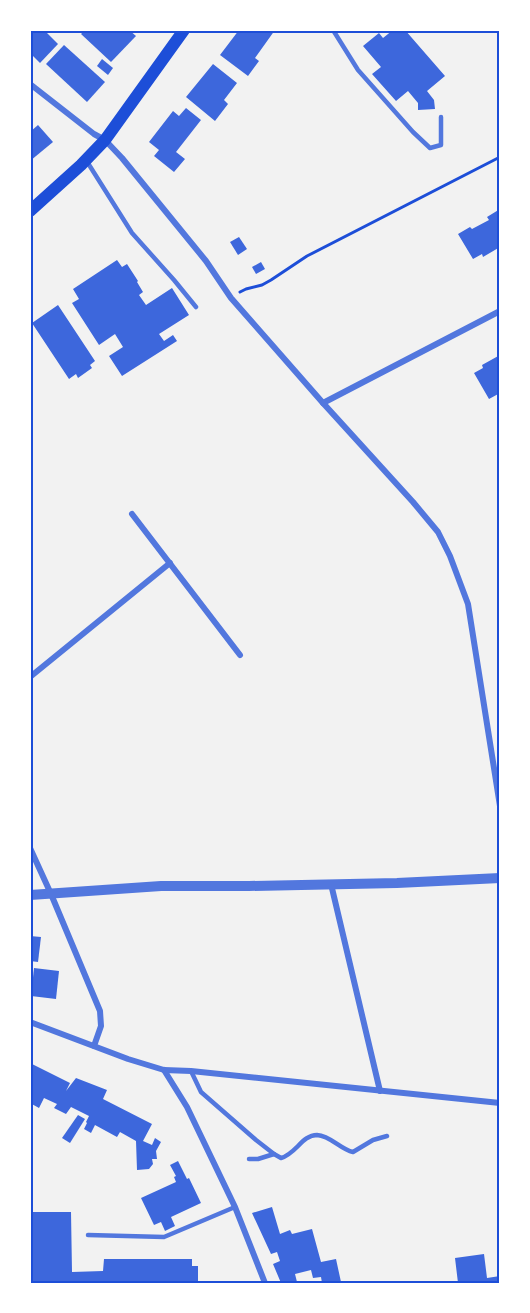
<svg xmlns="http://www.w3.org/2000/svg" width="530" height="1313" font-family="Ubuntu,sans-serif">
  <rect width="100%" height="100%" fill="#f2f2f2"/>
  <g fill="#3d67dc">
    <polygon points="30,30 44,30 58,44 40,63 30,53"/>
    <polygon points="85,30 129,30 136,36 111,62 81,34"/>
    <polygon points="239,30 275,30 255,58 259,61 248,76 220,55"/>
    <polygon points="393,30 405,30 445,76 427,91 434,100 435,109 418,110 418,103 408,91 396,101 372,74 381,67 363,46 379,33 383,38"/>
    <polygon points="64,45 105,82 87,102 46,64"/>
    <polygon points="102,59 113,68 108,75 97,66"/>
    <polygon points="213,64 237,83 224,100 228,104 215,121 186,97"/>
    <polygon points="186,108 201,120 176,152 185,159 174,172 154,156 159,150 149,142 173,111 179,116"/>
    <polygon points="38,125 53,142 30,161 30,132"/>
    <polygon points="500,209 500,247 483,257 482,254 473,259 458,234 470,227 472,229 489,220 487,217"/>
    <polygon points="239,237 247,249 238,255 230,242"/>
    <polygon points="117,260 122,267 127,264 138,281 137,282 143,292 139,295 146,305 172,288 189,315 159,334 164,341 173,335 177,341 122,376 109,356 123,347 115,334 99,345 72,303 79,299 73,289"/>
    <polygon points="261,262 265,269 256,274 252,267"/>
    <polygon points="58,305 95,361 90,365 92,368 78,378 76,374 69,379 32,323"/>
    <polygon points="500,355 500,393 489,399 474,373 483,368 482,365"/>
    <polygon points="30,936 41,937 38,962 30,961"/>
    <polygon points="34,968 59,971 56,999 31,996"/>
    <polygon points="30,1063 70,1083 66,1091 76,1078 107,1090 103,1099 152,1124 143,1141 152,1145 155,1138 161,1142 156,1151 157,1159 152,1159 153,1164 149,1169 137,1170 136,1141 120,1132 117,1137 95,1125 91,1133 84,1129 87,1123 86,1122 89,1116 71,1107 66,1114 54,1108 57,1104 44,1098 39,1108 30,1103 30,1095 32,1092 30,1091"/>
    <polygon points="78,1115 85,1119 70,1143 62,1138"/>
    <polygon points="178,1161 187,1179 189,1178 201,1203 171,1217 175,1226 165,1231 161,1222 154,1225 141,1198 176,1182 174,1177 176,1176 170,1165"/>
    <polygon points="272,1207 280,1234 290,1230 292,1234 312,1229 321,1262 336,1259 341,1282 322,1283 321,1277 313,1278 311,1270 295,1274 297,1282 281,1283 273,1264 280,1261 277,1252 271,1254 252,1213"/>
    <polygon points="30,1212 71,1212 72,1272 103,1271 104,1259 192,1259 192,1266 198,1266 198,1283 30,1283"/>
    <polygon points="484,1254 487,1278 500,1276 500,1283 458,1283 455,1258"/>
  </g>
  <g fill="none" stroke-linecap="round" stroke-linejoin="round">
    <polyline stroke="#1d4ed8" stroke-width="3" points="240,292 246,289 262,285 271,280 307,256 500,157"/>
    <g stroke="#5277de" stroke-width="4.5">
      <polyline points="333,30 358,70 413,132 430,148 441,145 441,117"/>
      <polyline points="86,160 132,233 174,280 196,307"/>
      <path d="M191 1071 201 1092 256 1140 274 1154 281 1158C296 1154 302 1135 317 1135 331 1136 340 1149 353 1152L373 1140 387 1136"/>
      <polyline points="249,1159 258,1159 274,1154"/>
      <polyline points="88,1235 164,1237 235,1207"/>
    </g>
    <g stroke="#5277de" stroke-width="6">
      <polyline points="30,84 94,134 105,140 122,158 206,261 231,298 323,403 413,502 438,532 450,556 468,604 500,806"/>
      <polyline points="323,403 500,311"/>
      <polyline points="132,514 240,655"/>
      <polyline points="30,677 170,563"/>
      <polyline points="30,848 51,894 100,1011 101,1026 94,1046"/>
      <polyline points="331,884 380,1091"/>
      <polyline points="30,1022 128,1059 164,1070 191,1071 500,1103"/>
      <polyline points="164,1070 187,1107 235,1207 265,1283"/>
    </g>
    <polyline stroke="#5277de" stroke-width="10" points="30,895 161,886 249,886 397,883 500,878"/>
    <polyline stroke="#1d4ed8" stroke-width="12" points="30,211 81,165 105,140 184,30"/>
  </g>
  <rect width="530" height="1313" fill="none" stroke="#ffffff" stroke-width="63"/>
  <rect x="32" y="32" width="466" height="1250" fill="none" stroke="#1d4ed8" stroke-width="2"/>
</svg>
